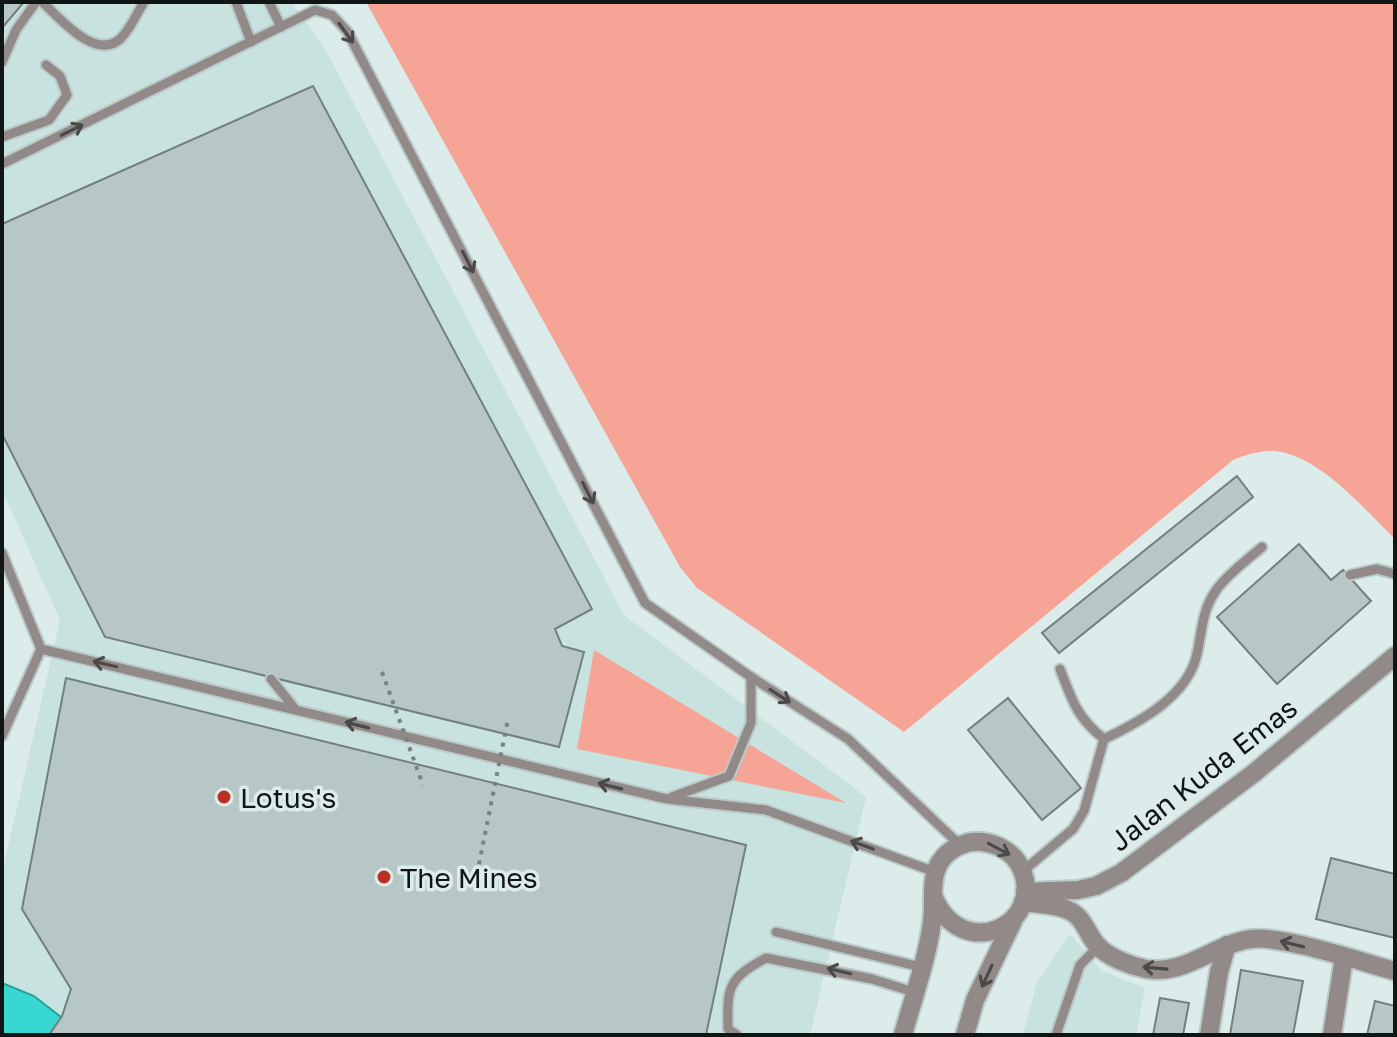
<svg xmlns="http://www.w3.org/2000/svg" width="1397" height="1037" font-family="'Golos Text',sans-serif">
  <rect width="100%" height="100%" fill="#dceceb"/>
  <g fill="#c8e2e0">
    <polygon points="2,2 291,2 323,45 624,615 866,797 810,1035 2,1035 2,873 60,620 2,490"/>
    <polygon points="1070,934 1102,971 1145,988 1136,1035 1023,1035 1037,982"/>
  </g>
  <g fill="#f6a496">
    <path d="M366 2H1395V539C1364 509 1321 457 1276 451 1261 450 1246 455 1233 460L904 732 697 588 680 567Z"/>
    <polygon points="594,650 846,803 577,749"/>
  </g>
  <polygon fill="#36d8d1" stroke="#2b9e99" stroke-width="2" points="2,983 34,996 84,1035 2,1035"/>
  <g fill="#b7c7c5" stroke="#72817f" stroke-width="2">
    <polygon points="2,2 24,2 2,28"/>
    <polygon points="313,86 592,609 555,629 562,646 584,652 559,747 105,637 2,434 2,224"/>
    <polygon points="1237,476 1253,497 1059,653 1042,633"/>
    <polygon points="1299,544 1331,580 1343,570 1371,601 1277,684 1217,617"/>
    <polygon points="66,678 746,845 706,1035 49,1035 62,1016 71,989 22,909"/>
    <polygon points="1008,698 1081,788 1042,820 968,730"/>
    <polygon points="1331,858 1395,874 1395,938 1316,919"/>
    <polygon points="1241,970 1303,981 1293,1035 1230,1035"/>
    <polygon points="1160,998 1189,1003 1183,1035 1153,1035"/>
    <polygon points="1375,1001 1395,1006 1395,1035 1367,1035"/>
  </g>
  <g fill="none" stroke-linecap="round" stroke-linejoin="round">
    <defs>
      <g id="service">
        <path d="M42 2C60 18 95 61 120 39 130 30 137 13 144 2"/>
        <polyline points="236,2 251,42"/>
        <polyline points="269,2 281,27"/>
        <polyline points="2,62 16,30 36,2"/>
        <polyline points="2,137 49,120 67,95 60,76 46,65"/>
        <polyline points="2,164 315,10 332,15 347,31 645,603 751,677 848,739 960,845"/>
        <polyline points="2,553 41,649 667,799 766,810 935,872"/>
        <polyline points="1350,575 1377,569 1395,574"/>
        <path d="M1060 669C1072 700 1077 718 1104 739 1140 722 1188 696 1197 654 1202 631 1202 609 1217 589 1229 573 1247 560 1262 547"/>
        <polyline points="271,679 296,710"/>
        <polyline points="2,736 41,649"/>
        <polyline points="672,797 729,776 751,723 751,677"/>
        <polyline points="1023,871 1073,829 1084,811 1104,739"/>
        <polyline points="776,932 921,967"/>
        <path d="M737 1035 728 1029C727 986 728 979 766 958L872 979 914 992"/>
        <polyline points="1056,1035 1080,965 1098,947"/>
      </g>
      <g id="minor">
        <polyline points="1025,892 1078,890 1096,886 1121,873 1254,773 1395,656"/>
        <path d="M1023 902C1039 905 1064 904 1076 915 1085 922 1089 937 1097 945 1107 957 1131 966 1146 969 1185 976 1214 944 1251 939 1282 935 1361 962 1395 971"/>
        <path d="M903 1035C913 998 927 960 932 922 935 902 929 880 940 862 949 848 967 840 982 842 999 844 1014 853 1021 868 1046 923 964 965 934 898"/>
        <polyline points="965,1035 975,1000 1013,921"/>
        <polyline points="1209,1035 1219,972 1227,945"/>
        <polyline points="1332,1035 1344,957"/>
      </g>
    </defs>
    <use href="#service" stroke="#bbcac9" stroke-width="13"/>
    <use href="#minor" stroke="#bbcac9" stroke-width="22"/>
    <use href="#service" stroke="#918a89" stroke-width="9"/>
    <use href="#minor" stroke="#918a89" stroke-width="18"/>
    <g stroke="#778281" stroke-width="4" stroke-dasharray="4 6" stroke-linecap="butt">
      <polyline points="382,672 423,785"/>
      <polyline points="477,874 508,719"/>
    </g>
  </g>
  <defs><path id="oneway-shaft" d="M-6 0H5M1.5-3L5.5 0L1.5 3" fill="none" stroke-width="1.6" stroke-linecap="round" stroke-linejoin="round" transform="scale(2)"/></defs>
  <g stroke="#4a4a49">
    <use href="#oneway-shaft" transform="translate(346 33) rotate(54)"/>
    <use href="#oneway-shaft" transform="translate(72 130) rotate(-26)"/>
    <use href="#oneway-shaft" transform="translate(468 262) rotate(63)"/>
    <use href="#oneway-shaft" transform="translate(588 493) rotate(63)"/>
    <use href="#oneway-shaft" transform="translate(105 664) rotate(-167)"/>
    <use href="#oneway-shaft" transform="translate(780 696) rotate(33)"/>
    <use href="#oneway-shaft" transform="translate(357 725) rotate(-166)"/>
    <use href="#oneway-shaft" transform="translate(610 786) rotate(-166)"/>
    <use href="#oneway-shaft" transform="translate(862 845) rotate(-160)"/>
    <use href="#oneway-shaft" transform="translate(999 849) rotate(28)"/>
    <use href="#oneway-shaft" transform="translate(1292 944) rotate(-166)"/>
    <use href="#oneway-shaft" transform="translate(1155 968) rotate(-175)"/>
    <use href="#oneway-shaft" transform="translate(839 971) rotate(-167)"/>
    <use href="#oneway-shaft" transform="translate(987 976) rotate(115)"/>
  </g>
  <g fill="#bc2f22" stroke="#dceceb" stroke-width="3">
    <circle cx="224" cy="797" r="8"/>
    <circle cx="384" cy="877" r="8"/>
  </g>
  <g text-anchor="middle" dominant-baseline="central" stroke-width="7" stroke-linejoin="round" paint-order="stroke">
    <g font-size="28" fill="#101515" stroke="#dceceb">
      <text transform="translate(1203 774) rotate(-38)">Jalan Kuda Emas</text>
    </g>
    <g font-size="28" fill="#101515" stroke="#dceceb" text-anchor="start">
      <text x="240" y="797">Lotus's</text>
      <text x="400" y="877">The Mines</text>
    </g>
  </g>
  <rect width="1397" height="1037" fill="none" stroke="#101515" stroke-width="8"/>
</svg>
